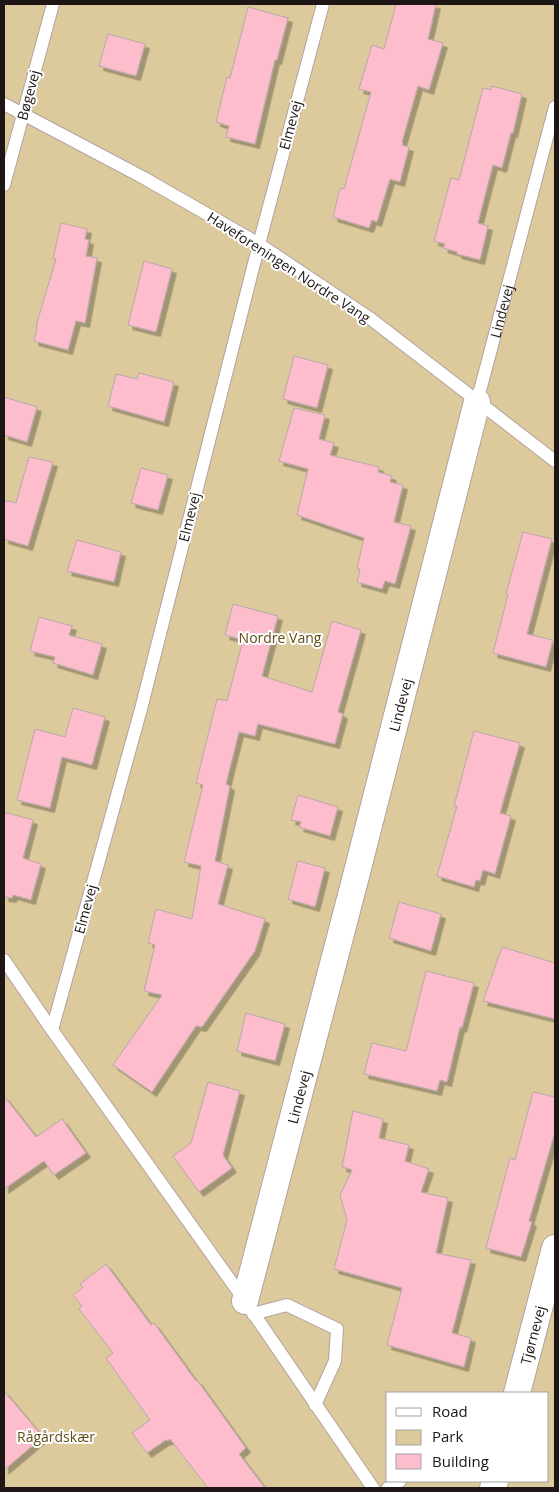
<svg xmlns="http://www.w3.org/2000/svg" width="559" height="1492" font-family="'Open Sans',sans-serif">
  <defs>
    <filter id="shadow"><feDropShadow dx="4.5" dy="4.5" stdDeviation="0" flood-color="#0004"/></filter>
  </defs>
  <rect width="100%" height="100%" fill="#feefec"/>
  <path fill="#dcca9c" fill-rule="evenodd" d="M4 4H555V1488H4ZM388 1393H548V1481H388Z"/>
  <g fill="#fdbdcd" stroke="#b8a7aa" filter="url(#shadow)">
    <polygon points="396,4 436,4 428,39 443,43 429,90 418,86 402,142 403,143 402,145 409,147 400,182 390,179 377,222 372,220 369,228 333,217 339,192 341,188 344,189 371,92 359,89 372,45 384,49"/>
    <polygon points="248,7 288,18 277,60 275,60 255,144 226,137 229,126 216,122 227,77 230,78"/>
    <polygon points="108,34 145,44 136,76 99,66"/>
    <polygon points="492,86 522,94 513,133 511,133 502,168 493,165 478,223 488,226 480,260 457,254 457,252 443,248 445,244 434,241 451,178 459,180 483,88 491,90"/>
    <polygon points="61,223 87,229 85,239 89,240 86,256 97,258 85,323 76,321 68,350 34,341 37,327 36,326 56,259 53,259"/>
    <polygon points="144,261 172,269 156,332 128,325"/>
    <polygon points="294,356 328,365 317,408 283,399"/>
    <polygon points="139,373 174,382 164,422 108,406 116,374 137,379"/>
    <polygon points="4,397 37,407 27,442 4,435"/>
    <polygon points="294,408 325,415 319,439 334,443 330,455 379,467 378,472 392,476 390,482 403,485 394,522 411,526 395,584 385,581 382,589 357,582 360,569 357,568 364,538 297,515 308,469 279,461"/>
    <polygon points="29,457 53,462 28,546 4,539 4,500 16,503"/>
    <polygon points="141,468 168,475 158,510 131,503"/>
    <polygon points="523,532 552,539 527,634 553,640 546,667 493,653 508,595 506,594"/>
    <polygon points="77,540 121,552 114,582 67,571"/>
    <polygon points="233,604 278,616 262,676 312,692 332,621 361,630 338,712 343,714 335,744 258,724 255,736 239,732 226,784 230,786 215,861 228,865 218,904 265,919 255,951 202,1027 196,1026 152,1092 113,1065 162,995 144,991 155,945 148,943 156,909 192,919 201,866 184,862 203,785 196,783 217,699 227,701 243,640 225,635"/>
    <polygon points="39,617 72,626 69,635 102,644 93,675 53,663 55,657 30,651"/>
    <polygon points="73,708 105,717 92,765 62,757 50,808 17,800 35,729 65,737"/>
    <polygon points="474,731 520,743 500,813 511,816 495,874 483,870 480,881 476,880 474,887 437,876 457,806 454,806"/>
    <polygon points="298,795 338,807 330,836 299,827 301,822 291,820"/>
    <polygon points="4,812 33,820 23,858 41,864 31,900 13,895 12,898 4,897"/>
    <polygon points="298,861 325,868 315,907 288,899"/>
    <polygon points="399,902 441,914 431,951 389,938"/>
    <polygon points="502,947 555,963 555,1019 483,1001"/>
    <polygon points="426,971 474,983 462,1028 460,1027 447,1082 440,1080 437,1091 364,1074 372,1043 406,1051"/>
    <polygon points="246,1013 285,1024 275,1061 237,1051"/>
    <polygon points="208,1082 240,1091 223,1155 232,1168 199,1192 173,1156 191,1143"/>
    <polygon points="533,1092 555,1097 555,1132 529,1221 532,1222 521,1257 486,1248 510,1158 515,1160"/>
    <polygon points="4,1096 36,1137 62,1119 86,1153 54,1175 44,1161 4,1189"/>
    <polygon points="353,1111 383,1119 379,1138 409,1145 405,1161 429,1169 421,1192 448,1198 436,1253 471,1260 452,1333 471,1338 464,1367 387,1345 402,1288 334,1269 347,1220 340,1195 352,1170 342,1167"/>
    <polygon points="106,1264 151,1325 154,1323 196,1381 197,1380 246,1448 239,1454 265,1488 208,1488 170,1439 167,1441 166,1440 147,1453 132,1433 150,1420 106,1358 113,1353 79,1309 82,1306 73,1295 83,1287 80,1284"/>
    <polygon points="4,1391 43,1437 4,1470"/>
  </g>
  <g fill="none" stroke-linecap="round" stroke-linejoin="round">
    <defs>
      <g id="service">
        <polyline points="4,104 144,178 259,244 371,319 555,461"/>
        <polyline points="4,185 53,4"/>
        <path id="s1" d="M477 402 555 107"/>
        <polyline points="4,960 52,1030 245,1301 373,1488"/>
        <polyline points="52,1030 141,709 259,244 323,4"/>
        <polyline points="253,1314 287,1305 337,1329 335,1361 315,1405"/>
        <polyline points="388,1488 400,1481"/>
      </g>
      <g id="minor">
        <path id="s2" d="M245 1301 356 876 477 402"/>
        <path id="s3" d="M517 1393 555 1248"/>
        <polyline points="493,1488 495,1481"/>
      </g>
    </defs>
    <use href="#service" stroke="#b3a29f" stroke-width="14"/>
    <use href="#minor" stroke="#b3a29f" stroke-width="28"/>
    <use href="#service" stroke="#fff" stroke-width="12"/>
    <use href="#minor" stroke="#fff" stroke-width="26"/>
  </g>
  <g text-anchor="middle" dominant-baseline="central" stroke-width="4" stroke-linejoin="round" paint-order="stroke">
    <g font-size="14" fill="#1d1615" stroke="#fff">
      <text transform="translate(28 95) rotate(-75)">Bøgevej</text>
      <text transform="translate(290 125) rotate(-75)">Elmevej</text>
      <text transform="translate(289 267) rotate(33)">Haveforeningen Nordre Vang</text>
      <text stroke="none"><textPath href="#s1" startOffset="94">Lindevej</textPath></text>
      <text transform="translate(189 517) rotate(-76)">Elmevej</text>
      <text stroke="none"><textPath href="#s2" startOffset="616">Lindevej</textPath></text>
      <text transform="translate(85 909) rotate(-75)">Elmevej</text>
      <text stroke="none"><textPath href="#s2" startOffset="211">Lindevej</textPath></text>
      <text stroke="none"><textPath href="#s3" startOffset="60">Tjørnevej</textPath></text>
    </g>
    <g font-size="14" fill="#604d17" stroke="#fff">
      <text x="280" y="637">Nordre Vang</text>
      <text x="56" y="1436">Rågårdskær</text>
    </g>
  </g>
  <rect width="559" height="1492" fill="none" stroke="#1d1615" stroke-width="10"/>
  <rect x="386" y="1392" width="162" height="90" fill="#ffffff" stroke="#a5a2a1"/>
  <rect x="396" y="1408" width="25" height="8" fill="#ffffff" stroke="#a5a2a1"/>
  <text x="432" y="1417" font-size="15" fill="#1d1615">Road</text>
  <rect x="396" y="1430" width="25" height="15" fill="#dcca9c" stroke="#a5a2a1"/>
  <text x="432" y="1442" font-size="15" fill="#1d1615">Park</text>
  <rect x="396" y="1454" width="25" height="15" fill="#fdbdcd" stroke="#a5a2a1"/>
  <text x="432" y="1467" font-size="15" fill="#1d1615">Building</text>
</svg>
